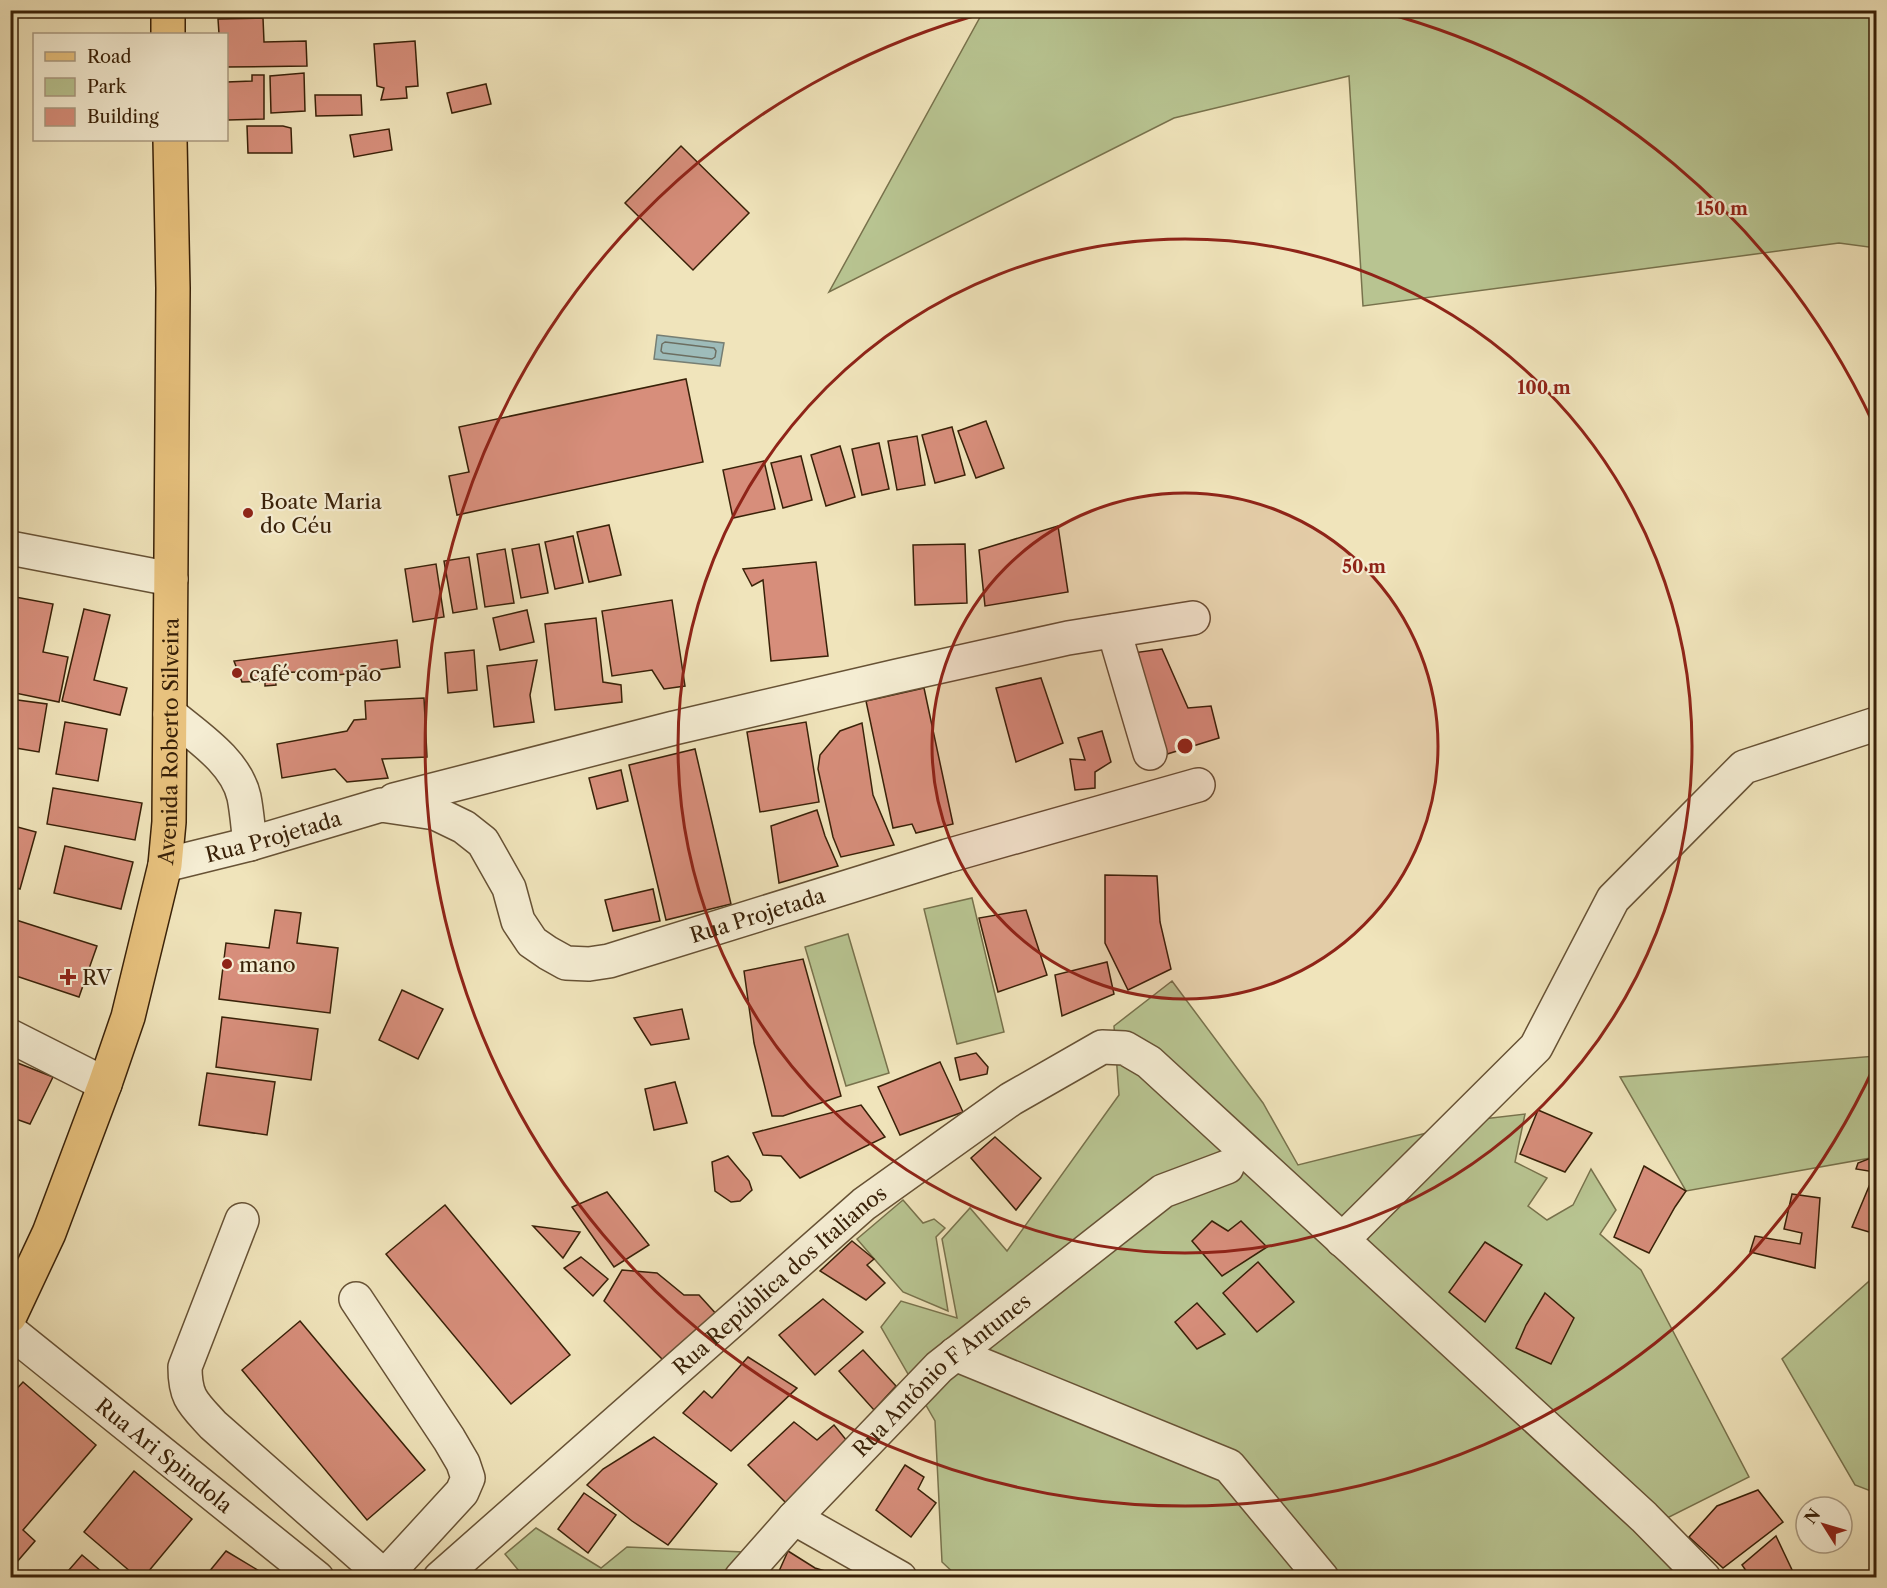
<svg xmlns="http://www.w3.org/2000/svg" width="1887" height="1588" font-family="'Libre Caslon Text',serif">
  <rect width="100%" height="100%" fill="#f0e4bb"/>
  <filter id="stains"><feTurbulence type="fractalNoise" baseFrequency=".00333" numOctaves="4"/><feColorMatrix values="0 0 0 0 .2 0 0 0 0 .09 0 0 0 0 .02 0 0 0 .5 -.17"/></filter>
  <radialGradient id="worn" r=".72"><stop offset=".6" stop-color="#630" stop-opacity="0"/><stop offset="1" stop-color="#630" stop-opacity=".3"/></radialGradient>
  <g fill="#b8c491" stroke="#78724c" stroke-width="1.5">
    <polygon points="984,10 1876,11 1876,248 1839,243 1363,306 1349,76 1174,118 829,292"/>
    <polygon points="972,898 1004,1032 957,1044 924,909"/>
    <polygon points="848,934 889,1073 846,1086 805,947"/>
    <polygon points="1172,981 1263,1103 1298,1165 1483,1119 1525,1114 1515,1162 1547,1178 1528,1206 1547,1220 1573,1205 1591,1169 1616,1210 1600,1234 1641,1270 1749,1477 1665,1519 1699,1562 1732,1577 958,1577 942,1562 935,1421 881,1327 901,1301 957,1318 942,1239 970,1208 1007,1251 1119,1095 1114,1026"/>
    <polygon points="1876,1056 1876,1157 1686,1191 1620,1077"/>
    <polygon points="903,1200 923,1223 934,1219 945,1228 936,1237 948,1311 903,1292 857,1239"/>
    <polygon points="1876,1275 1876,1493 1855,1485 1782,1359"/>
    <polygon points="536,1528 601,1568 627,1547 744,1552 743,1578 524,1577 505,1554"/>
  </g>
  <polygon fill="#9ebcba" stroke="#767e73" stroke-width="1.5" points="657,335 724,343 720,366 654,359"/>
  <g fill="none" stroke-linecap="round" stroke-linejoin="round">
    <polygon stroke="#6c6e61" stroke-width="1.5" points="665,342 714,348 716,351 715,357 712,359 663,353 661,351 662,344"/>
  </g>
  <g fill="#d78e7b" stroke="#392108" stroke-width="1.5">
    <polygon points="263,18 264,42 306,41 307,66 226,67 226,34 219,34 218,19"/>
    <polygon points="415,41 418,86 406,87 407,98 381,100 384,88 377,86 374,44"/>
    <polygon points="304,73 305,111 271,113 270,76"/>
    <polygon points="252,75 264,75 264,119 228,120 227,82 252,81"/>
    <polygon points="486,84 491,104 452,113 447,93"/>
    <polygon points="315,95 361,95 362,115 316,116"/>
    <polygon points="247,126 283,126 291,128 292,153 248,153"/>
    <polygon points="389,129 392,150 354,157 350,135"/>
    <polygon points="681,146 749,213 693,270 625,203"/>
    <polygon points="686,379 703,462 457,515 449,476 469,472 459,427"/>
    <polygon points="986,421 1004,468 976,478 958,431"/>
    <polygon points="952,427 965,475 935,483 922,435"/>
    <polygon points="917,436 925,485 897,490 888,441"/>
    <polygon points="879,443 889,489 862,495 852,449"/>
    <polygon points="840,446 855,497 826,506 811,455"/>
    <polygon points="801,456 812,500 783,508 771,463"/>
    <polygon points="764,461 775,509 733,518 723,470"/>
    <polygon points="609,525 621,575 589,582 577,532"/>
    <polygon points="1058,526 1068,592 985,606 979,550"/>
    <polygon points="573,536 583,583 555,589 545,542"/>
    <polygon points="539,544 548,593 521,598 512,549"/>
    <polygon points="965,544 967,603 915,605 913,545"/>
    <polygon points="505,549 514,603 485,607 477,554"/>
    <polygon points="469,557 477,609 453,613 444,561"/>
    <polygon points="816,562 828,656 771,661 763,580 752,586 743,569"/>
    <polygon points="436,564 444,617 413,622 405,569"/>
    <polygon points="10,596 53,604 43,652 68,657 59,702 10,692"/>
    <polygon points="672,600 685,686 664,689 652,670 612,676 602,611"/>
    <polygon points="84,609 110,615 94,680 127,688 120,715 62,701"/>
    <polygon points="527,610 534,642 500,650 493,618"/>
    <polygon points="596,618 603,682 621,685 622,702 555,710 545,624"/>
    <polygon points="397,640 400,667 322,677 320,671 275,673 276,685 265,686 265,681 242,682 234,661"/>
    <polygon points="1162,649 1188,708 1211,706 1219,738 1164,755 1125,654"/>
    <polygon points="474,650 477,690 448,693 445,653"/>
    <polygon points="537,660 530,695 534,722 494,727 487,666"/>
    <polygon points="1041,678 1063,743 1016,762 996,688"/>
    <polygon points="924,688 953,824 916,833 912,824 893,828 866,701"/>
    <polygon points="424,698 427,757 382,759 388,778 347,782 335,769 282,778 277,744 347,731 354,720 366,719 365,701"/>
    <polygon points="10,699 47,704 39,752 10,747"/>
    <polygon points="65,722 107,729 98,781 56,774"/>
    <polygon points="806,722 819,802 760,812 747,732"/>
    <polygon points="862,723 873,795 894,845 841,857 833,837 818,769 820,755 840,731"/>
    <polygon points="1102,731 1111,762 1095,772 1095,788 1075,790 1070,759 1085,760 1078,738"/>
    <polygon points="695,749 731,904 666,920 629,765"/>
    <polygon points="621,770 628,801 597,809 589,778"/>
    <polygon points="53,788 142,803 135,840 47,824"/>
    <polygon points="817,810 825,836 838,866 779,883 771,826"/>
    <polygon points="10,825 36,832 20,889 10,886"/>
    <polygon points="65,846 133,862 121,909 54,893"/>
    <polygon points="1105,875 1157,876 1160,922 1171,969 1128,990 1105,943"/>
    <polygon points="653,889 660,921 613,931 605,900"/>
    <polygon points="275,910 301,913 297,943 338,948 330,1013 219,999 226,943 269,948"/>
    <polygon points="1026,910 1047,975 998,992 979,918"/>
    <polygon points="13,919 97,946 79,997 10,974 10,927"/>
    <polygon points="803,959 841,1096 783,1116 772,1116 754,1043 744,971"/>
    <polygon points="1107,962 1114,994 1062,1016 1055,975"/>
    <polygon points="402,990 443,1009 418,1059 379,1040"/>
    <polygon points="682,1009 689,1039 651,1045 634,1018"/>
    <polygon points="222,1017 318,1029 311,1080 216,1067"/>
    <polygon points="976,1053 988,1067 987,1074 960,1080 955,1058"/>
    <polygon points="10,1060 53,1077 30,1124 10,1117"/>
    <polygon points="940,1062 963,1112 900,1135 878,1087"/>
    <polygon points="207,1073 275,1082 267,1135 199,1125"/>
    <polygon points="675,1082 687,1123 654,1130 645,1089"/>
    <polygon points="861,1105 885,1137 800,1178 781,1156 763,1155 753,1133"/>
    <polygon points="1538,1110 1592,1133 1565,1172 1520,1154"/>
    <polygon points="995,1137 1041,1178 1016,1210 971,1158"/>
    <polygon points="728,1156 749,1181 752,1190 740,1201 731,1202 715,1191 712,1162"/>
    <polygon points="1876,1156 1876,1234 1852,1227 1875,1172 1856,1169 1858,1163"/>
    <polygon points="1644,1166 1686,1191 1675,1207 1649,1253 1614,1237"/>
    <polygon points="607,1192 649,1245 614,1267 572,1207"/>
    <polygon points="1792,1194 1820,1198 1815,1268 1750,1252 1755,1236 1800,1244 1802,1233 1784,1229"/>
    <polygon points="445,1205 570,1355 511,1404 386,1254"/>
    <polygon points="1212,1221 1228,1231 1241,1221 1267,1247 1222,1276 1192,1241"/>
    <polygon points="533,1226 580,1232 563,1258"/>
    <polygon points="852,1241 874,1259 867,1265 885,1283 866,1300 820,1271"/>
    <polygon points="1485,1242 1522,1265 1485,1322 1449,1292"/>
    <polygon points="581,1257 608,1279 593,1296 564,1268"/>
    <polygon points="1258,1262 1294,1302 1257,1332 1223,1293"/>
    <polygon points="622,1270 657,1273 684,1295 699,1295 718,1316 668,1365 604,1301"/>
    <polygon points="1545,1293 1574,1318 1551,1364 1516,1348 1526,1325"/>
    <polygon points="823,1299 863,1332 815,1375 779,1335"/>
    <polygon points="1197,1303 1225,1334 1197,1349 1175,1322"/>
    <polygon points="300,1321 425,1470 367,1520 242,1370"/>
    <polygon points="863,1350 896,1386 874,1410 839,1371"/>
    <polygon points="748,1357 797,1388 731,1451 683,1413 704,1391 712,1398"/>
    <polygon points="23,1382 96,1445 23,1530 35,1541 10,1570 10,1396"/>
    <polygon points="794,1422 817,1440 834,1425 852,1447 794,1511 748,1465"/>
    <polygon points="654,1437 717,1484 668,1545 632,1521 587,1485 603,1469"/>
    <polygon points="905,1465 924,1477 918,1489 936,1503 911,1537 876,1510"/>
    <polygon points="134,1471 192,1519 143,1578 138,1578 84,1532"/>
    <polygon points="1758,1490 1783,1522 1723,1568 1689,1537 1717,1506"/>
    <polygon points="584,1493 616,1515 588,1553 558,1529"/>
    <polygon points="1776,1536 1794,1574 1792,1578 1751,1578 1742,1565"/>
    <polygon points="226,1551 271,1578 204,1578"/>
    <polygon points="788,1551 815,1568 848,1578 776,1578"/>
    <polygon points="82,1555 109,1578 62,1578"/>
  </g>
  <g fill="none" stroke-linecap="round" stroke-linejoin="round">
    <defs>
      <g id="minor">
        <polyline points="10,548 171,579"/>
        <polyline points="1114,631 1150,753"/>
        <path d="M170 714C196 736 236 761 244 797 247 812 248 828 250 844"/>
        <polyline points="394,800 674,728 897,676 1068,638 1193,618"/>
        <path id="s1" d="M165 865 250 844 381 805 435 813 464 827 483 842 509 888 518 921 532 942 548 953 566 963 589 964 609 961 947 856 1198 785"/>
        <polyline points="10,1036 105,1084"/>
        <path d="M242 1220 185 1367C185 1398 193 1403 213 1425L384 1576"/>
        <polyline points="1342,1240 1536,1047 1613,899 1744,767 1876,724"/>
        <polyline points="356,1299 449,1439 463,1463 468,1478 462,1492 383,1578"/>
        <path id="s2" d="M10 1331 317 1578"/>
        <polyline points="955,1354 1229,1466 1322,1578"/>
        <polyline points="794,1518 900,1578"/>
        <path id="s3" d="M440 1578 864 1204 1011 1099 1102 1047 1125 1048 1149 1062 1644 1517 1704 1578"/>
        <path id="s4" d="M741 1578 794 1518 939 1367 1163 1191 1227 1167"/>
      </g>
      <g id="major">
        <polyline points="168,10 168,34"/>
        <path id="s5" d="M10 1316 49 1233 105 1084 128 1017 165 865 169 822 173 288 170 140"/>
      </g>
    </defs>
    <use href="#minor" stroke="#675235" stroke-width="36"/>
    <use href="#major" stroke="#392108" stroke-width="36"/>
    <use href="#minor" stroke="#f5edd3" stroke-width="33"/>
    <use href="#major" stroke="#e8c27e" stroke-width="33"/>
  </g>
  <circle cx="1185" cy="746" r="253" fill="#8f2418" fill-opacity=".12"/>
  <g fill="none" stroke="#8f2418" stroke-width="3">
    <circle cx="1185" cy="746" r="253"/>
    <circle cx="1185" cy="746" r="507"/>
    <path d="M1874 1067A760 760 0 1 1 988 12M1382 12A760 760 0 0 1 1874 425"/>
  </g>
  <g fill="#8f2418" stroke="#f5edd3" stroke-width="2">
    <circle cx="248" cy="513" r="6"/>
    <circle cx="237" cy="673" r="6"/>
    <circle cx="227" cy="964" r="6"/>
    <path d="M65 968h6v6h6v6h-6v6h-6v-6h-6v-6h6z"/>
  </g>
  <g text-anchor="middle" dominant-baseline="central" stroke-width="4.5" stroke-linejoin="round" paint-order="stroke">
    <g font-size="21" fill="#392108" stroke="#f5edd3" text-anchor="start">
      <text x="260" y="501">Boate Maria<tspan x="260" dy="24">do Céu</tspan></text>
      <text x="249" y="673">café com pão</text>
      <text x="239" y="964">mano</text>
      <text x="82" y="977">RV</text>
    </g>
    <g font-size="21" fill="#392108" stroke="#f5edd3">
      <text stroke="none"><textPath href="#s5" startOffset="602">Avenida Roberto Silveira</textPath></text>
      <text stroke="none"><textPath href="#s1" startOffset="112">Rua Projetada</textPath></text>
      <text stroke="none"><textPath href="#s1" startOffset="686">Rua Projetada</textPath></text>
      <text stroke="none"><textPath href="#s3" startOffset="452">Rua República dos Italianos</textPath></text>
      <text stroke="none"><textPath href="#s4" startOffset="286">Rua Antônio F Antunes</textPath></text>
      <text stroke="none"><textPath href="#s2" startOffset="198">Rua Ari Spindola</textPath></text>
    </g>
  </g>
  <circle cx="1185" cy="746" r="9" fill="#8f2418" stroke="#f5edd3" stroke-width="3"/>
  <g font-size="18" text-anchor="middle" font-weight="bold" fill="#8f2418" stroke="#f5edd3" stroke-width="4.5" stroke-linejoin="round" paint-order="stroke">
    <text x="1722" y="215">150 m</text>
    <text x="1544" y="394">100 m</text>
    <text x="1364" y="573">50 m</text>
  </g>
  <rect width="1887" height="1588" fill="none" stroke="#f0e4bb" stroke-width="36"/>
  <rect x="12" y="12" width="1863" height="1564" fill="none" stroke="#392108" stroke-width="3"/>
  <rect x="18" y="18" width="1851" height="1552" fill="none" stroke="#392108" stroke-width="1.5"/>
  <rect x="33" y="33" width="195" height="108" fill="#f5edd3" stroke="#aa9b82" stroke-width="1.5"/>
  <rect x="45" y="52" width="30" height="9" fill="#e8c27e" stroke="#aa9b82" stroke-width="1.5"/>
  <text x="87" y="63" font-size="18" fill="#392108">Road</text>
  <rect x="45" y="78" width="30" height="18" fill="#b8c491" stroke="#aa9b82" stroke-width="1.5"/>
  <text x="87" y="93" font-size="18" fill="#392108">Park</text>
  <rect x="45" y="108" width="30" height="18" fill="#d78e7b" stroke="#aa9b82" stroke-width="1.5"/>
  <text x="87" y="123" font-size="18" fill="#392108">Building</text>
  <g transform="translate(1824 1525) rotate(307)"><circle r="28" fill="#f5edd3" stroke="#aa9b82" stroke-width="1.5"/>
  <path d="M0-4.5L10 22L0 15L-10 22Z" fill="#8f2418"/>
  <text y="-9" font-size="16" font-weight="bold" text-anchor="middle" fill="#392108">N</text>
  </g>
  <rect width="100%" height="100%" filter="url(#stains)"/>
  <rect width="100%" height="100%" fill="url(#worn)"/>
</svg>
